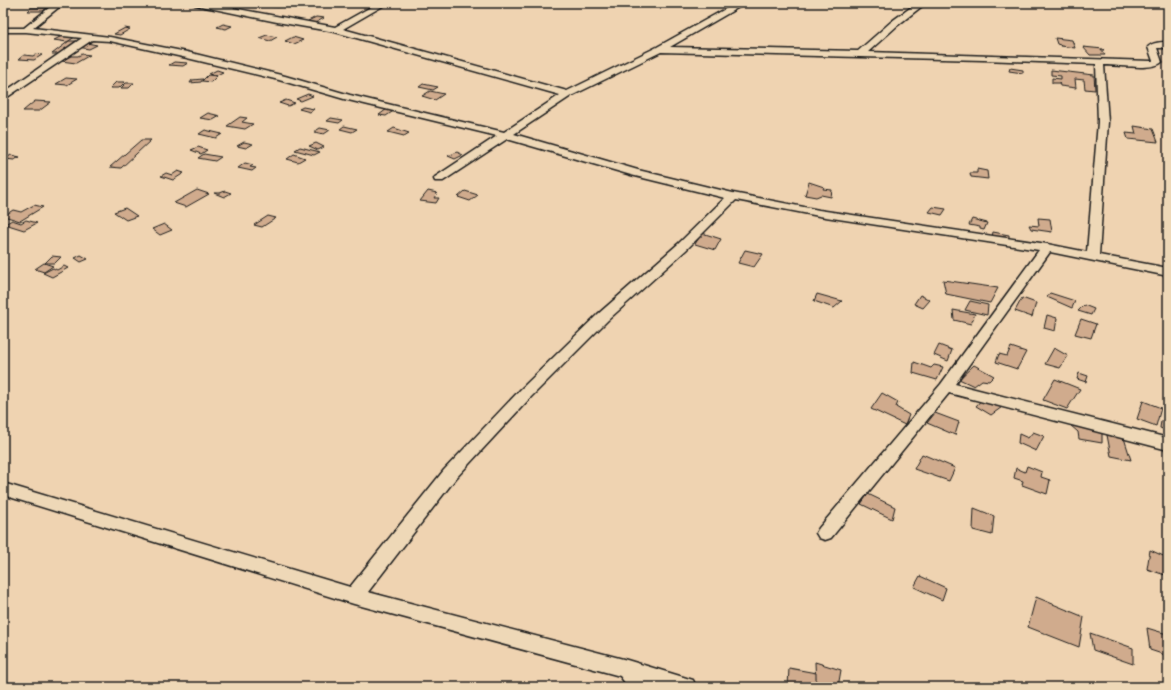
<svg xmlns="http://www.w3.org/2000/svg" width="1171" height="690" font-family="'Playpen Sans',sans-serif">
  <rect width="100%" height="100%" fill="#efd3b1"/>
  <filter id="ink" filterUnits="userSpaceOnUse"><feTurbulence type="fractalNoise" baseFrequency=".025" numOctaves="2"/><feDisplacementMap in="SourceGraphic" scale="8" xChannelSelector="R" yChannelSelector="G"/><feConvolveMatrix kernelMatrix="1 2 1 2 8 2 1 2 1" color-interpolation-filters="sRGB"/></filter>
  <g filter="url(#ink)">
    <g fill="#d0ab8d" stroke="#1c1c1c">
      <polygon points="269,3 284,3 288,4 285,6 278,7 264,6"/>
      <polygon points="31,8 47,8 43,11 28,11"/>
      <polygon points="316,17 324,18 315,23 308,21"/>
      <polygon points="223,24 232,26 226,29 217,27"/>
      <polygon points="125,28 130,29 120,35 114,34"/>
      <polygon points="267,35 277,37 270,41 259,38"/>
      <polygon points="62,36 75,37 67,42 54,40"/>
      <polygon points="293,37 303,40 294,44 285,41"/>
      <polygon points="1055,38 1072,40 1075,48 1061,46 1060,45 1057,44"/>
      <polygon points="69,41 76,41 59,54 52,54"/>
      <polygon points="87,43 97,45 89,49 78,47"/>
      <polygon points="1083,47 1103,49 1104,50 1101,50 1105,55 1090,55"/>
      <polygon points="36,54 42,55 34,60 19,59 24,55 33,56"/>
      <polygon points="82,54 90,55 76,63 61,61 71,56 78,56"/>
      <polygon points="174,62 188,63 183,66 169,65"/>
      <polygon points="1010,68 1023,70 1023,73 1009,71"/>
      <polygon points="217,70 223,72 215,76 209,74"/>
      <polygon points="1051,70 1094,75 1095,90 1085,89 1084,80 1075,79 1076,88 1060,86 1059,82 1060,83 1052,83 1052,78 1061,79 1061,76 1051,75"/>
      <polygon points="208,75 217,76 211,82 202,81"/>
      <polygon points="66,78 77,79 67,85 56,84"/>
      <polygon points="203,79 201,82 190,83 192,80"/>
      <polygon points="116,82 125,82 119,88 110,88"/>
      <polygon points="126,83 134,83 129,88 121,88"/>
      <polygon points="423,84 438,87 433,90 419,87"/>
      <polygon points="430,91 444,94 435,100 422,96"/>
      <polygon points="308,94 313,96 301,101 296,99"/>
      <polygon points="286,100 295,103 288,106 279,103"/>
      <polygon points="35,101 51,102 39,111 23,111"/>
      <polygon points="303,107 314,109 310,112 299,109"/>
      <polygon points="387,109 395,110 386,116 379,115"/>
      <polygon points="208,113 220,116 213,120 200,118"/>
      <polygon points="240,117 247,118 242,122 253,124 245,129 227,126"/>
      <polygon points="331,118 343,120 339,123 327,121"/>
      <polygon points="344,126 357,129 352,132 340,129"/>
      <polygon points="1134,126 1153,129 1158,142 1128,139 1126,133 1136,134"/>
      <polygon points="320,128 330,130 324,134 314,132"/>
      <polygon points="394,128 409,133 404,136 388,132"/>
      <polygon points="205,130 222,134 216,138 199,134"/>
      <polygon points="141,140 151,140 121,168 110,167"/>
      <polygon points="244,142 253,144 246,148 237,146"/>
      <polygon points="316,143 324,147 318,150 309,146"/>
      <polygon points="198,147 207,150 201,154 191,150"/>
      <polygon points="300,147 320,152 314,155 295,150"/>
      <polygon points="457,152 463,155 455,159 448,156"/>
      <polygon points="204,154 221,157 215,161 198,158"/>
      <polygon points="294,154 305,158 298,162 287,159"/>
      <polygon points="11,155 20,157 14,160 5,159"/>
      <polygon points="245,163 253,165 250,167 256,168 252,171 238,168"/>
      <polygon points="977,169 987,171 988,179 971,177 970,173 977,173"/>
      <polygon points="178,171 184,173 173,180 161,176 166,173 172,175"/>
      <polygon points="809,182 824,187 823,189 832,190 831,197 821,195 816,197 805,195"/>
      <polygon points="197,190 209,194 186,207 174,203"/>
      <polygon points="225,191 231,193 224,197 214,193 220,193"/>
      <polygon points="428,191 437,193 434,198 439,198 436,203 420,201"/>
      <polygon points="465,191 478,195 470,201 458,197"/>
      <polygon points="34,205 43,207 20,221 4,216 13,210 21,212"/>
      <polygon points="933,207 946,209 942,215 929,212"/>
      <polygon points="125,208 137,216 126,220 114,212"/>
      <polygon points="268,216 276,218 262,227 254,225"/>
      <polygon points="1038,218 1050,219 1052,232 1031,229 1029,225 1039,226"/>
      <polygon points="972,219 987,223 984,230 980,229 980,227 969,225"/>
      <polygon points="12,220 21,223 26,220 37,223 24,230 5,224"/>
      <polygon points="164,224 172,230 160,235 152,229"/>
      <polygon points="993,232 1009,235 1009,240 992,237"/>
      <polygon points="702,233 721,239 715,250 695,244"/>
      <polygon points="745,250 763,254 754,267 738,263"/>
      <polygon points="81,255 88,259 81,262 75,258"/>
      <polygon points="52,256 61,257 55,263 45,263"/>
      <polygon points="44,263 53,266 44,272 35,269"/>
      <polygon points="64,266 68,268 52,277 43,273 53,268 57,270"/>
      <polygon points="943,280 998,288 990,303 946,294"/>
      <polygon points="1050,293 1075,301 1072,308 1047,297"/>
      <polygon points="817,294 842,301 834,308 814,301"/>
      <polygon points="920,295 930,300 923,308 914,304"/>
      <polygon points="1022,298 1036,303 1032,317 1015,311"/>
      <polygon points="970,301 988,305 987,315 965,310"/>
      <polygon points="1084,305 1094,309 1091,315 1078,311"/>
      <polygon points="953,310 975,314 971,324 954,320"/>
      <polygon points="1047,315 1057,318 1055,331 1044,328"/>
      <polygon points="1081,319 1096,324 1091,338 1075,334"/>
      <polygon points="939,345 952,350 948,361 934,355"/>
      <polygon points="1011,347 1026,352 1017,369 996,362 999,354 1007,356"/>
      <polygon points="1054,348 1068,356 1060,368 1045,364"/>
      <polygon points="914,362 931,368 934,365 943,367 937,380 913,373"/>
      <polygon points="974,365 994,376 989,381 982,380 974,386 959,379"/>
      <polygon points="1079,373 1088,376 1086,382 1077,379"/>
      <polygon points="1055,379 1080,389 1067,409 1043,400"/>
      <polygon points="882,393 898,402 896,407 909,415 905,425 871,409"/>
      <polygon points="984,397 1005,405 991,415 976,406"/>
      <polygon points="1143,401 1161,408 1156,426 1137,419"/>
      <polygon points="935,413 959,422 955,435 927,423"/>
      <polygon points="1070,420 1102,430 1102,443 1079,439 1078,432 1070,425"/>
      <polygon points="1161,421 1168,423 1168,431 1160,428"/>
      <polygon points="1033,432 1044,436 1036,451 1018,443 1019,434 1028,438"/>
      <polygon points="1107,435 1124,438 1131,460 1111,456"/>
      <polygon points="922,454 955,468 949,481 914,469"/>
      <polygon points="1027,466 1042,472 1041,477 1050,480 1047,494 1022,485 1023,481 1014,478 1016,468 1025,472"/>
      <polygon points="868,494 895,507 892,519 861,504"/>
      <polygon points="974,508 994,516 992,535 973,530"/>
      <polygon points="1150,550 1168,558 1168,576 1147,569"/>
      <polygon points="920,576 946,588 942,600 914,587"/>
      <polygon points="1036,597 1084,617 1079,647 1028,627"/>
      <polygon points="1147,628 1167,634 1168,656 1150,650"/>
      <polygon points="1090,633 1133,648 1133,664 1093,650"/>
      <polygon points="815,662 841,670 838,687 816,687"/>
      <polygon points="789,668 816,673 816,687 788,687"/>
    </g>
    <g fill="none" stroke-linecap="round" stroke-linejoin="round">
      <defs>
        <path id="minor" d="M55 3H64L33 28 110 37 187 52 285 76 350 95 504 132 560 95 335 32 277 22 195 5 191 3H206L335 27 378 3H388L343 29 567 91 657 47 736 3H746L670 47 858 51 892 21 917 3H926L898 25 868 52 1151 61H1153L1148 47C1153 42 1161 42 1168 42V48H1157L1162 62C1153 71 1118 65 1104 65L1108 122 1099 255 1168 268V276L1050 252 955 384 1168 438V450L949 393 831 538 825 540 819 538 816 533 819 528 941 384 1039 250 819 216 736 200 686 250 608 320 531 397 456 478 368 592 627 660 693 680 696 687H656L648 685 649 687H628L620 676 354 604 3 495V483L350 587 444 470 521 389 598 314 678 244 725 198 631 175 507 139 443 181H435L434 179 435 177 497 136 344 99 279 80 187 58 110 41 92 40 3 100V93L82 38 26 32H3V28H24ZM661 52 983 60 1096 64 1098 122 1087 252 1047 244 819 210 733 193 638 170 514 134 571 96Z"/>
      </defs>
      <use href="#minor" stroke="#1c1c1c" stroke-width="3"/>
      <use href="#minor" fill="#eed8b7" fill-rule="evenodd"/>
    </g>
  </g>
  <rect width="1171" height="690" fill="none" stroke="#eed8b7" stroke-width="16"/>
  <rect x="8" y="8" width="1155" height="674" fill="none" stroke="#1c1c1c" stroke-width="1.5" filter="url(#ink)"/>
</svg>
